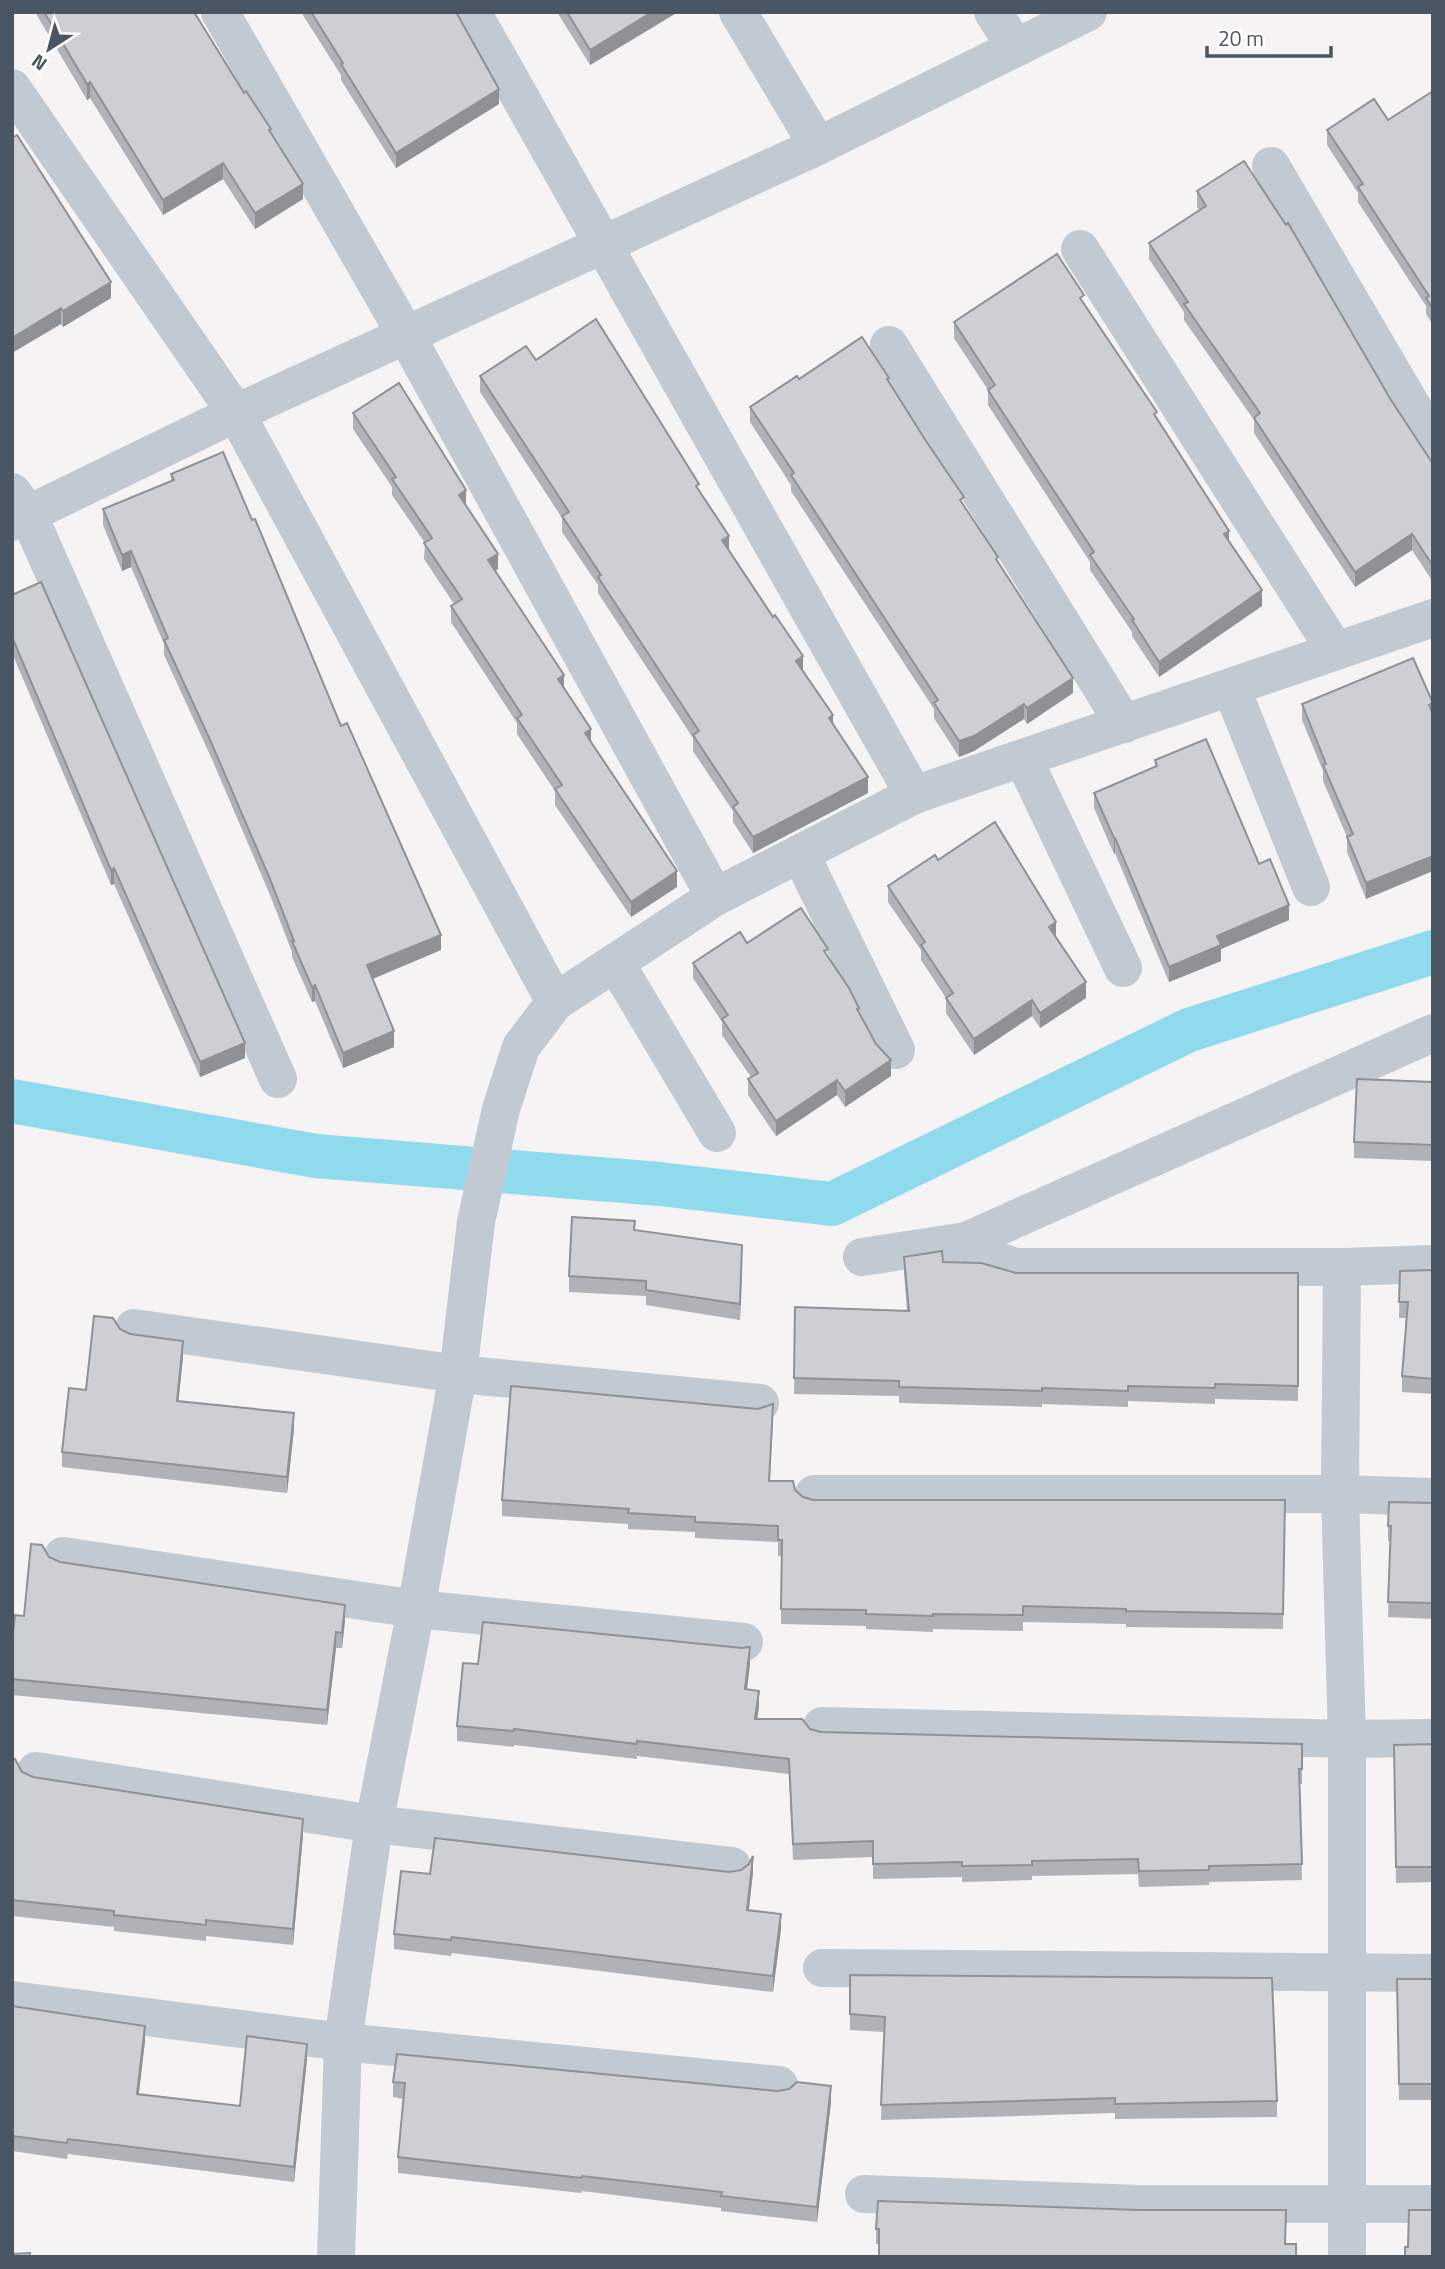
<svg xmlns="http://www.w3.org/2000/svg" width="1445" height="2269" font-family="'Titillium Web',sans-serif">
  <rect width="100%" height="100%" fill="#f5f3f3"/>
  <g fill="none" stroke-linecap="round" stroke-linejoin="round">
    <polyline stroke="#90daee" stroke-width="44" points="12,1101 316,1156 660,1184 832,1204 1189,1030 1433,952"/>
    <g stroke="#c1cad2" stroke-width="38">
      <polyline points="220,12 406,335 715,897"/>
      <polyline points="472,12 914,795"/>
      <polyline points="738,12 818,146"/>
      <polyline points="993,12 1016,48"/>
      <polyline points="12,88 236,413 555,1002 521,1047 501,1109 476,1222 458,1374 416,1609 374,1824 343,2042 336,2257"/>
      <polyline points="1271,166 1433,442"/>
      <polyline points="1080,249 1335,650"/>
      <polyline points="889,345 1124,724"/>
      <polyline points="12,492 28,514 278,1079"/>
      <polyline points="12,522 236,413 818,146 1088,12"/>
      <polyline points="1231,687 1311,887"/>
      <polyline points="1023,758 1123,968"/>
      <polyline points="800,853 896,1050"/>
      <polyline points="615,962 717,1133"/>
      <polyline points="555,1002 715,897 914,795 1433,618"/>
      <polyline points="966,1241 989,1258 1016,1267 1342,1267 1433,1264"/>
      <polyline points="862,1257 966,1241 1433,1033"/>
      <polyline points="1342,1267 1340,1494 1347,1739 1347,2257"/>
      <polyline points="134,1328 458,1374 760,1403"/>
      <polyline points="814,1494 1340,1494 1433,1497"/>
      <polyline points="63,1556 416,1609 744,1642"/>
      <polyline points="822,1726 1347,1739 1433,1738"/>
      <polyline points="36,1771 374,1824 732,1866"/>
      <polyline points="822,1968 1433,1973"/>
      <polyline points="12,2000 343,2042 779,2085"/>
      <polyline points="864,2194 1139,2204 1433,2204"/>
    </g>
  </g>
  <g fill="#b0b2b7">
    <polygon points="35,12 194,12 271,133 303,199 255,229 223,179 163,215 90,98 87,100"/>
    <polygon points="301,12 456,12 499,104 396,168 341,80 341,75"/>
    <polygon points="557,12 678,12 590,65"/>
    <polygon points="1433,91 1433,325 1426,314 1426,306 1358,202 1358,193 1327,145 1327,130 1388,120"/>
    <polygon points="12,138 111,298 63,327 61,324"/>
    <polygon points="1197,191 1391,400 1433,464 1431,579 1412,550 1355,587 1254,433 1254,420 1184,320 1184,312 1149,259 1149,243 1199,210 1197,207"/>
    <polygon points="1084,305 1157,417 1229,541 1262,606 1159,677 1132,636 1132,632 1090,570 1090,562 988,405 988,390 954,338 954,322"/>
    <polygon points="536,360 699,492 729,550 803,670 833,725 868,793 753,853 733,822 733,811 693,751 693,738 598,593 598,585 562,532 562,518 480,392 480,376"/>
    <polygon points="799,379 889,382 998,562 1073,693 1027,724 1024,719 974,751 959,757 934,718 934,709 791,491 791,485 750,422 750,407"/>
    <polygon points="353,413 466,506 498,569 495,571 564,688 591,743 677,887 631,917 555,805 555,791 517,734 517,723 451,622 451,606 454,604 424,559 425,543 392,495 392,487 353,429"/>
    <polygon points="171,474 341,726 441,950 373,979 394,1047 343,1068 315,1001 312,1002 292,957 292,952 270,895 211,757 164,655 164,644 131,567 122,571 103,525 103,509 171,481"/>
    <polygon points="12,595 245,1058 200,1077 114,884 111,885 12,653"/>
    <polygon points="1413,658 1366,899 1347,852 1347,837 1323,781 1323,771 1302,720 1302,704"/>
    <polygon points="1155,760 1259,864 1289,920 1221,949 1221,961 1169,982 1115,853 1114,854 1094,808 1094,793 1155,767"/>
    <polygon points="938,860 1056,937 1086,998 1040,1028 1032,1016 974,1055 946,1013 946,998 921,960 921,950 888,902 888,886"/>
    <polygon points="747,943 828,957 859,1013 891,1076 845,1107 837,1095 776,1136 748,1095 748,1079 751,1077 722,1035 722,1022 693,978 693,963"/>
    <polygon points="1433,1082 1433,1161 1354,1158 1354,1142"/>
    <polygon points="904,1257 943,1262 1016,1273 1298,1273 1298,1401 1215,1399 1215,1404 1128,1401 1128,1407 1042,1404 1042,1407 899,1403 899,1396 794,1394 795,1307 907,1311 904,1273"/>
    <polygon points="742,1260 740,1320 646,1305 646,1296 569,1292 569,1276"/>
    <polygon points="1433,1270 1433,1394 1402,1392 1402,1376 1406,1318 1399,1318 1400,1271"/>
    <polygon points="120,1329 183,1357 178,1401 294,1429 287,1493 62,1467 62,1452 86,1390"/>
    <polygon points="773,1420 770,1481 795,1490 803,1497 813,1500 1285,1500 1283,1629 1126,1627 1126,1624 1023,1622 1023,1631 933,1629 933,1632 866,1629 866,1626 781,1624 781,1556 778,1556 778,1542 695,1538 695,1532 628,1529 628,1524 502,1516 502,1500"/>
    <polygon points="1433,1503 1433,1619 1388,1617 1390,1541 1388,1541 1388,1526"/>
    <polygon points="49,1557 60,1562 345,1620 342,1648 336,1648 327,1725 12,1695 12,1643"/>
    <polygon points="750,1663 747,1689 759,1706 757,1719 810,1729 821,1732 1302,1744 1302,1784 1300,1784 1302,1880 1209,1882 1209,1885 1139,1887 1138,1874 1032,1876 1032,1880 962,1882 962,1877 873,1879 873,1857 793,1860 789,1774 637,1756 637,1759 514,1745 514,1747 457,1741 457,1726 478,1664"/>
    <polygon points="1433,1744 1433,1882 1396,1883 1394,1745"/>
    <polygon points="12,1759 22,1772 33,1777 303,1835 293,1945 206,1936 206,1941 114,1931 114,1927 12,1916"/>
    <polygon points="753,1872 749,1910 781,1929 773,1992 452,1953 451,1956 394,1949 394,1934 430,1874"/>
    <polygon points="850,1975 1277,2101 1277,2117 1115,2119 1115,2113 881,2120 884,2032 850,2030"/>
    <polygon points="1397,1979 1433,1979 1433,2100 1399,2100"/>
    <polygon points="12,2006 145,2041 138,2094 240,2106 307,2059 294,2182 68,2154 67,2159 12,2151"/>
    <polygon points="393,2082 831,2102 817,2222 721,2211 721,2208 582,2191 581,2193 398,2173 398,2157 404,2099 393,2097"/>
    <polygon points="1286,2226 1286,2244 876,2244 876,2229"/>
  </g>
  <g fill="#909195">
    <polygon points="652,12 678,12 590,65 590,50"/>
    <polygon points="90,82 90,98 87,100 87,84"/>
    <polygon points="499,89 499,104 396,168 396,153"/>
    <polygon points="223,163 223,179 163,215 163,200"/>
    <polygon points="303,184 303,199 255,229 255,213"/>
    <polygon points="111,282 111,298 63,327 63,311"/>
    <polygon points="61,308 61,324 12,353 12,338"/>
    <polygon points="466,490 466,506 459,495"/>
    <polygon points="1229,531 1229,546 1224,534"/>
    <polygon points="1412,534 1412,550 1355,587 1355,572"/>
    <polygon points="729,536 729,551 722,540"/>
    <polygon points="131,551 131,567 122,571 122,555"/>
    <polygon points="498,554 498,569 488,576 488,560"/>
    <polygon points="1433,562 1433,577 1431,579 1431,563"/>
    <polygon points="1262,590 1262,606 1159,677 1159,662"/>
    <polygon points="803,656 803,672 796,661"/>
    <polygon points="564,675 564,691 558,679"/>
    <polygon points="1073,678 1073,693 1027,724 1027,708"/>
    <polygon points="1024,704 1024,719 974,751 959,757 959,741"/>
    <polygon points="833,715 833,731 829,718"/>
    <polygon points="591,729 591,744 585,733"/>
    <polygon points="868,777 868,793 753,853 753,837"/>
    <polygon points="1114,838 1115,838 1115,853 1114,854"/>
    <polygon points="1433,856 1433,871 1366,899 1366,883"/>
    <polygon points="114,868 114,884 111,885 111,870"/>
    <polygon points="677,871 677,887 631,917 631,902"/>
    <polygon points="1289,905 1289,920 1221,949 1221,961 1169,982 1169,967 1217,936"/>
    <polygon points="1056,922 1056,938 1049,927"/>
    <polygon points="441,935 441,950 367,981 367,965"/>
    <polygon points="1086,982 1086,998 1040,1028 1040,1013"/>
    <polygon points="315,985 315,1001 312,1002 312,987"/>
    <polygon points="1032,1000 1032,1016 974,1055 974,1039"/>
    <polygon points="394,1031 394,1047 343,1068 343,1053"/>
    <polygon points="245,1043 245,1058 200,1077 200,1062"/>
    <polygon points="891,1060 891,1076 845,1107 845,1091"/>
    <polygon points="837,1080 837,1095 776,1136 776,1121"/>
    <polygon points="742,1245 742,1260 740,1320 740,1304"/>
    <polygon points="183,1341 183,1357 177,1416 177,1401"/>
    <polygon points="294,1413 294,1429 287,1493 287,1477"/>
    <polygon points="345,1605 345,1620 342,1648 342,1633"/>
    <polygon points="336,1632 336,1648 327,1725 327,1710"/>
    <polygon points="750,1647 750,1663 745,1705 745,1689"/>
    <polygon points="759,1691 759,1706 755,1735 755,1719"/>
    <polygon points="303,1819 303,1835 293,1945 293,1929"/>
    <polygon points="753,1856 753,1872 747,1925 747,1910"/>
    <polygon points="781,1914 781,1929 773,1992 773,1976"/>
    <polygon points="145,2026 145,2041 137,2110 137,2094"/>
    <polygon points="307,2044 307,2059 294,2182 294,2167"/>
    <polygon points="831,2086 831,2102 817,2222 817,2207"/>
  </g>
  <g fill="#cdcfd5" stroke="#909195" stroke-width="2">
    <polygon points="44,12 194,12 244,93 246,91 271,129 269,130 303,184 255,213 223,163 163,200 90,82 87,84"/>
    <polygon points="311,12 456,12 499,89 396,153 341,64 343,63"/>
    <polygon points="567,12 652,12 590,50"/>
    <polygon points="1433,91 1433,309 1426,298 1429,296 1358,187 1363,184 1327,130 1374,99 1388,120"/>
    <polygon points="17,135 111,282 63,311 61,308 12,338 12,138"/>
    <polygon points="1244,161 1286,225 1288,223 1391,400 1433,464 1433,562 1431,563 1412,534 1355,572 1254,418 1260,413 1184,304 1188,302 1149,243 1206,206 1197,191"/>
    <polygon points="1057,254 1084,295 1080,298 1157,412 1154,414 1229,531 1224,534 1262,590 1159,662 1132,620 1134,619 1090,555 1094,552 988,390 995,385 954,322"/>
    <polygon points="596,319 699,484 696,486 729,536 722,540 773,617 775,615 803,656 796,661 833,715 829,718 868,777 753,837 733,807 738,803 693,735 699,731 598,577 601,575 562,516 569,512 480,376 526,346 536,360"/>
    <polygon points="862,337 889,378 887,379 926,441 964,497 960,500 998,557 996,559 1073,678 1027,708 1024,704 974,736 959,741 934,703 938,700 791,475 794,473 750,407 797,376 799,379"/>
    <polygon points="399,383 466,490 459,495 498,554 488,560 564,675 558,679 591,729 585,733 677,871 631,902 555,789 562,785 517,718 522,715 451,606 462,599 424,543 432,538 392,479 396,477 353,413"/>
    <polygon points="223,452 252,520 255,519 341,726 347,723 441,935 367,965 394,1031 343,1053 315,985 312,987 292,941 294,941 270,879 211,742 164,640 168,638 131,551 122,555 103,509 174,480 171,474"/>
    <polygon points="41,582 245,1043 200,1062 114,868 111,870 12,637 12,595"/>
    <polygon points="1413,658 1433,703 1429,705 1433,714 1433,856 1366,883 1347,837 1353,834 1323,765 1326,764 1302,704"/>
    <polygon points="1206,739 1259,864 1270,859 1289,905 1217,936 1221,945 1169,967 1115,838 1114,838 1094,793 1157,766 1155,760"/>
    <polygon points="995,822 1056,922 1049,927 1086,982 1040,1013 1032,1000 974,1039 946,998 953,993 921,945 925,942 888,886 935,855 938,860"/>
    <polygon points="801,908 828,949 824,951 849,988 859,1008 857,1009 876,1044 891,1060 845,1091 837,1080 776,1121 748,1079 758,1073 722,1019 728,1015 693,963 740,932 747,943"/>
    <polygon points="1357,1079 1433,1082 1433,1145 1354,1142"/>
    <polygon points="572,1217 635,1221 634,1230 742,1245 740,1304 646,1290 646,1281 569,1276"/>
    <polygon points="942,1251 943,1262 981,1263 1016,1273 1298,1273 1298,1386 1215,1384 1215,1388 1128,1386 1128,1391 1042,1388 1042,1391 899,1387 899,1381 794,1378 795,1307 909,1311 904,1257"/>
    <polygon points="1433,1270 1433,1379 1402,1376 1408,1302 1399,1302 1400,1271"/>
    <polygon points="94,1316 113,1318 120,1329 130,1334 183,1341 177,1401 294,1413 287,1477 62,1452 69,1388 86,1390"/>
    <polygon points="511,1386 758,1409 773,1404 769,1481 793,1481 795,1490 803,1497 813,1500 1285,1500 1283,1614 1126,1611 1126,1609 1023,1606 1023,1615 933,1614 933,1616 866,1614 866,1610 781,1609 782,1540 778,1540 778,1526 695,1522 695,1517 628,1513 629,1509 502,1500"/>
    <polygon points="1389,1502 1433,1503 1433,1603 1388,1602 1391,1526 1388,1526"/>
    <polygon points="31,1544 42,1545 49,1557 60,1562 345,1605 342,1633 336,1632 327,1710 12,1679 12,1643 15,1615 24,1616"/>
    <polygon points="483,1622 742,1648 750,1647 745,1689 759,1691 755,1719 802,1719 810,1729 821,1732 1302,1744 1302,1769 1299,1769 1302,1864 1209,1866 1209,1870 1139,1871 1138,1859 1032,1861 1032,1865 962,1866 962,1862 873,1864 873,1841 793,1844 789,1759 637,1741 637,1744 514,1729 514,1731 457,1726 463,1663 478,1664"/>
    <polygon points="1433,1744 1433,1867 1396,1867 1394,1745"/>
    <polygon points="12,1759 15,1759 22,1772 33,1777 303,1819 293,1929 206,1920 206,1925 114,1915 114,1911 12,1900"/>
    <polygon points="435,1838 729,1872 741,1870 749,1864 753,1856 747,1910 781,1914 773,1976 452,1937 451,1940 394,1934 401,1871 430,1874"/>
    <polygon points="850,1975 1272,1978 1277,2101 1115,2104 1115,2098 881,2105 885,2017 850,2014"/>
    <polygon points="1397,1979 1433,1979 1433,2084 1399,2084"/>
    <polygon points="12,2006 145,2026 137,2094 240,2106 247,2036 307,2044 294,2167 68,2139 67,2143 12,2136"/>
    <polygon points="397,2054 777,2091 789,2089 797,2082 831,2086 817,2207 721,2196 722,2192 582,2176 581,2178 398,2157 405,2083 393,2082"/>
    <polygon points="878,2201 1139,2210 1286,2210 1285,2244 1296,2244 1296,2257 879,2257 879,2229 876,2229"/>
    <polygon points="1409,2210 1433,2210 1433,2257 1405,2257 1405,2247 1408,2247"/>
    <polygon points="30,2253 30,2257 12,2257 12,2254"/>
  </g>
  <rect width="1445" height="2269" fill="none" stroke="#4a5661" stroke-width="28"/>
  <g transform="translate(49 49) rotate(216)" stroke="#ffffff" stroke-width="5" paint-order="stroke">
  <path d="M0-5L12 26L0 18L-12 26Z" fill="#4a5661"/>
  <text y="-10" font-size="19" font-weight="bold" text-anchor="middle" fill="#4a5661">N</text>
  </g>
  <path d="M1207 46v10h124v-10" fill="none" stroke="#4a5661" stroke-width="3.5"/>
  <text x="1218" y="46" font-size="21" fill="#4a5661" stroke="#ffffff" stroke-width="5" paint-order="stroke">20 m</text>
</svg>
